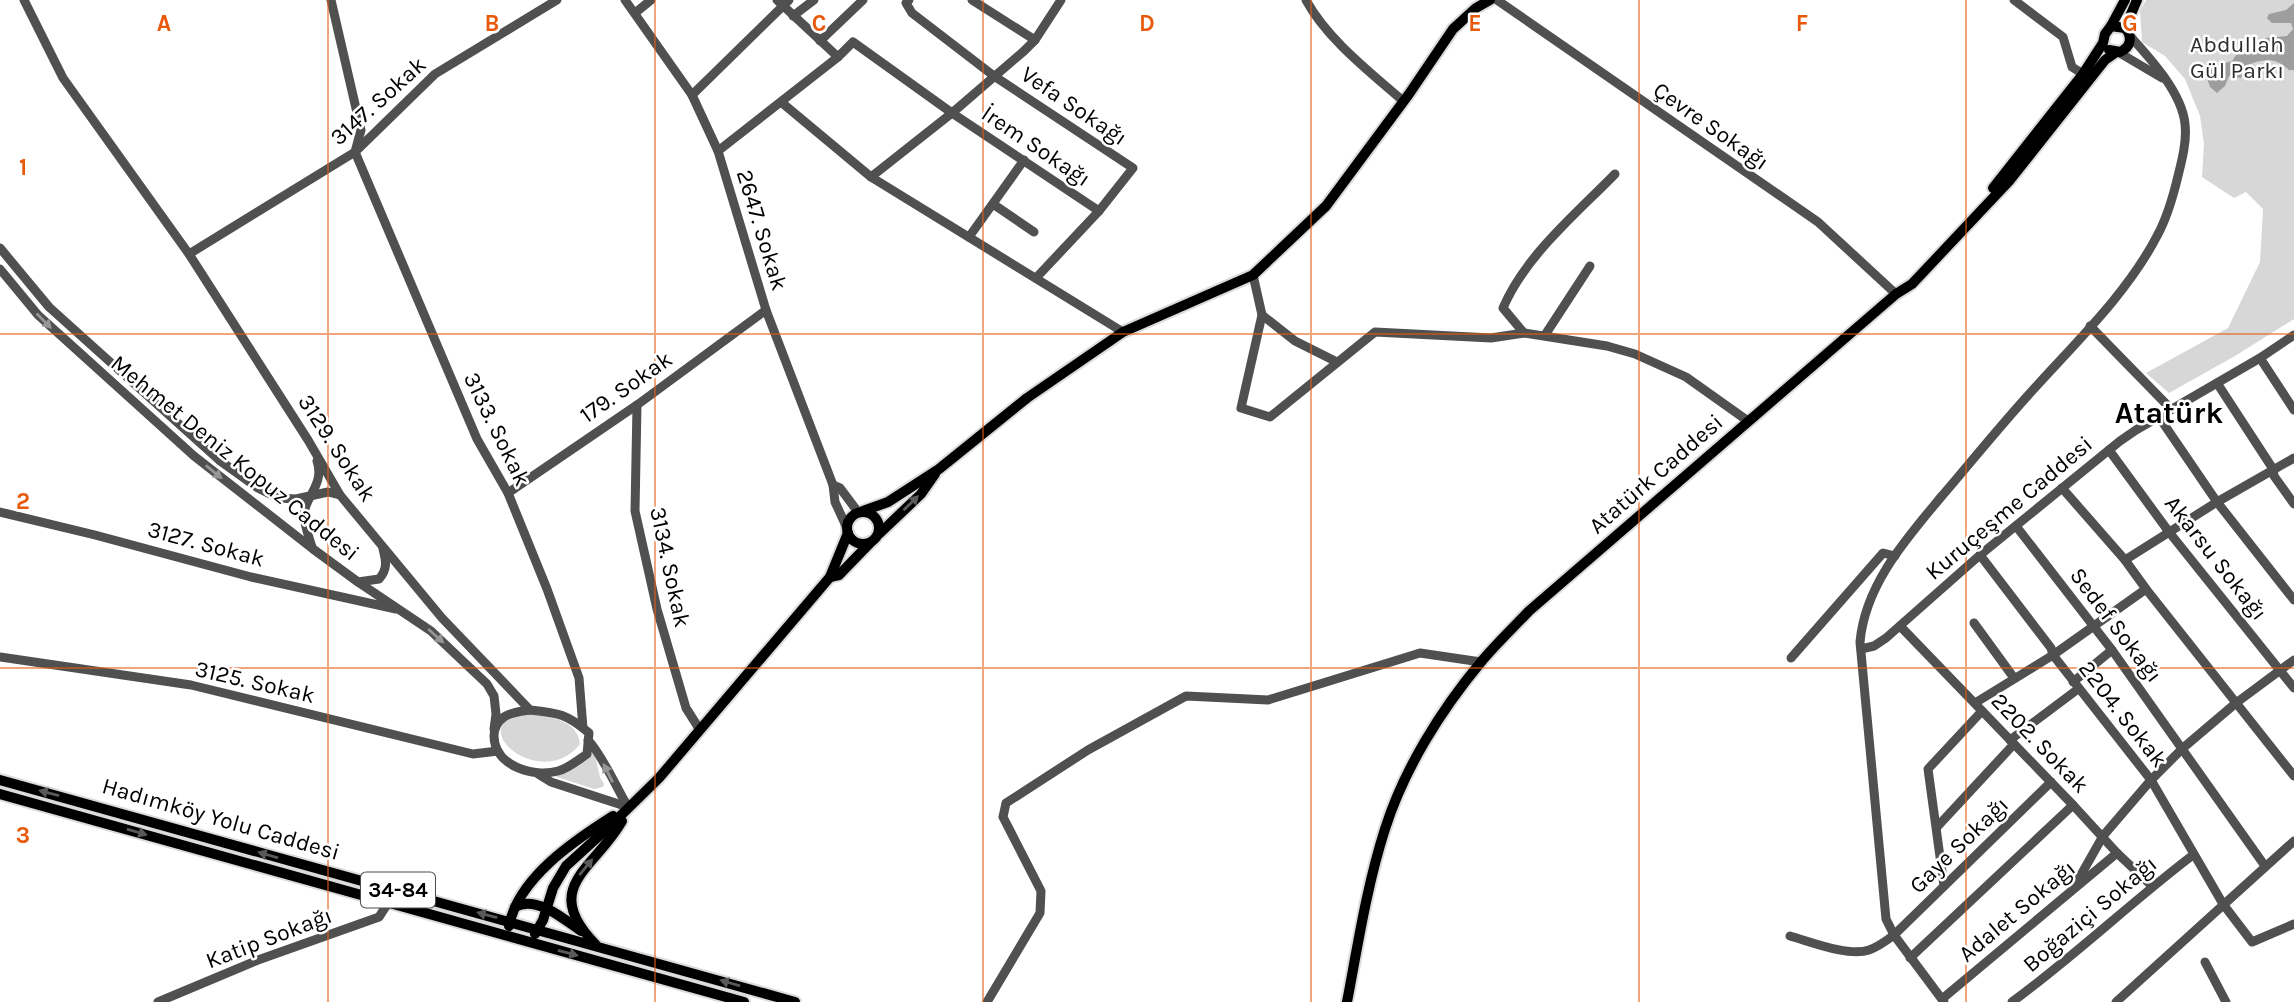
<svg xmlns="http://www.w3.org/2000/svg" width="2294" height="1002" font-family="Karla,sans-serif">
  <rect width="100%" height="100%" fill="#fff"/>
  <g fill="#d7d7d7">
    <polygon points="2146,0 2294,0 2294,319 2235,356 2169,393 2146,373 2228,328 2260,262 2263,209 2246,192 2234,198 2202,177 2204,144 2200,116 2185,79 2165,56 2142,42 2140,11"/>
    <path d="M529 714C549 716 578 720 580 744 544 790 472 734 513 717 517 715 524 715 529 714Z"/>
    <polygon points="594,751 600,777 604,784 603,787 594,789 554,776 588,758"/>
  </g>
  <path fill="#9e9e9e" d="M2294 3V70C2284 70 2292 71 2284 66 2272 56 2257 61 2245 66L2241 78 2229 76 2225 86 2217 93 2210 87 2207 78 2213 67 2232 61 2239 51 2260 43 2266 38 2287 36 2293 29 2291 23H2272L2267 18 2269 14 2286 10Z"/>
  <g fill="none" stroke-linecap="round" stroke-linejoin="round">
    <defs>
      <g id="major">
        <polyline points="2125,28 2137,0"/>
        <path d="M2109 50 2120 52C2131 47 2133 37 2125 28L2111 26"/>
        <polyline points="1993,188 2083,74 2103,43 2105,34 2111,26 2125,0"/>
        <polyline points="863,511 888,502 939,469 1027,398 1123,332 1253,275 1326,206 1409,94 1453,29 1476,8 1490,0"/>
        <circle cx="863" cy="528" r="16"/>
        <polyline points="879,534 921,494 935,474"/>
        <polyline points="830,577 839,575 871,542"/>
        <polyline points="0,780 795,1002"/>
        <polyline points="0,794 744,1002"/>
        <path d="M515 907C536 895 564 919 581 931"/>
        <path d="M509 926C518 878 575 840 613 816"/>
        <polyline points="535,934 543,920 553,888 566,866 610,826 659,778 830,577 848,533"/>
        <path d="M596 945C539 887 595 869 622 821"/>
        <path d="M1347 1002C1358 944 1367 885 1385 829 1404 769 1441 710 1481 662 1496 644 1513 628 1529 611L1896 294 1912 284 2010 180 2105 60 2115 53"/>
      </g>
    </defs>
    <use href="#major" stroke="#dbdbdb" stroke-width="14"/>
    <g stroke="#505050" stroke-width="9">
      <polyline points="24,0 63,78 189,254 308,440 340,495 442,618 530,710"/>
      <polyline points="331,0 361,130 355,152 477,439 508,493 547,589 579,678 583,728"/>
      <polyline points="625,0 692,95 718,151 766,310 833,485 835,502 847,528"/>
      <polyline points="909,0 906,3 912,13 994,76 1133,168 1099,211 1036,278"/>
      <polyline points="972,0 1035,40"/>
      <path d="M1306 0C1327 39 1370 72 1403 101"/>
      <polyline points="1497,0 1818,222 1896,294"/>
      <polyline points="2014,0 2063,37 2072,67 2083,74"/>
      <polyline points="635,13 651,0"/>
      <polyline points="793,16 814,0"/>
      <polyline points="820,41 863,0"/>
      <polyline points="2118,52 2162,78"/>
      <polyline points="838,57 853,42 952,113 1099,211"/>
      <polyline points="692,95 789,0"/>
      <polyline points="781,102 871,177 1123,332"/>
      <polyline points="718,151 838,57 777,0"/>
      <polyline points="871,177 952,113 1024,51 1035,40 1061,0"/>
      <polyline points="993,204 1034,232"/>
      <polyline points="969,237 1024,160"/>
      <polyline points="0,248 49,307 219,460 258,488 278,498 296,499 328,492 340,495"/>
      <polyline points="189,254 355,152 435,74 557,0"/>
      <polyline points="0,269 38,315 194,456 313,549 358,582 431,631 487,684 494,696 496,714 494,729"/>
      <polyline points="1253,275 1262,315 1241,408 1270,417 1375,332 1491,338 1524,333 1607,346 1635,354 1686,377 1748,421"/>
      <polyline points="1262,315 1295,341 1337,362"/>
      <polyline points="2090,326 2171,409"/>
      <path d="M1524 333 1503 308C1525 256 1576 214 1615 174"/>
      <polyline points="1545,335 1590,266"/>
      <polyline points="2260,358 2294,410"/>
      <polyline points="2217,383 2273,469 2274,476 2294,504"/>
      <polyline points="637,405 635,511 657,609 686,708 700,730"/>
      <polyline points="2159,417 2217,502 2294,600"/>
      <polyline points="2109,450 2169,532 2294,688"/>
      <polyline points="833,485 840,488 858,512"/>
      <polyline points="508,493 637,405 766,310"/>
      <polyline points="0,512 95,535 251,577 396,609"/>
      <polyline points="2016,526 2112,650 2265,866"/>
      <path d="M312 547C309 537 304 525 304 514 305 497 325 484 317 461"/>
      <polyline points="1980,555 2051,648 2053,655 2151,780 2223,904 2252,942 2294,924"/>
      <polyline points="2125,560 2217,502 2294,458"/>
      <path d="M358 582 379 579C388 569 386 561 383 549"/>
      <polyline points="2146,589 2294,776"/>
      <polyline points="1974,623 2014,678"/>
      <polyline points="1900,626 2073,805 2117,853 2152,886"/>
      <polyline points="1861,649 1874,646 1886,638 1980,555 2120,441 2136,430 2260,358 2294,335"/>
      <polyline points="0,657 191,685 473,754 498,751"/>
      <polyline points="1791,658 1883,553 1895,556"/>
      <polyline points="2073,682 2112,650"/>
      <polyline points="1975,703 2053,655 2146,589 2125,560 2062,488"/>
      <path d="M530 710C559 713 567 714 589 733L587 754C578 760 569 768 558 771 534 778 494 766 494 736 494 729 497 722 504 717 511 712 522 711 530 710Z"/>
      <path d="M588 740C603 756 616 787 628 807"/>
      <polyline points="2010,740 2078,689"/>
      <polyline points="538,774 551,782 628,807"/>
      <polyline points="1937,827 2014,744"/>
      <polyline points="1944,886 1928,769 1982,711"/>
      <polyline points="2073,889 2103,836 2151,780 2183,748 2236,703 2294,660"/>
      <path d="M1790 936C1811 942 1849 957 1869 950 1878 947 1886 941 1894 935L2051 782"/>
      <polyline points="1910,958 2073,805"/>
      <polyline points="2205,962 2226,1002"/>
      <polyline points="1942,999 2117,853"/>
      <polyline points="158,1002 258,960 379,917 388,903"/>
      <polyline points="987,1002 1040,913 1041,891 1003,817 1006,803 1088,750 1186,696 1268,700 1420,653 1481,662"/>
      <path d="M1944 1002 1894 935 1886 919 1860 642C1865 585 1906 539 1941 497 1971 462 2000 426 2031 392 2074 344 2127 294 2157 236 2167 218 2173 197 2178 176 2182 160 2187 141 2185 124 2182 93 2150 58 2130 36"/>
      <path d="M2012 1002C2075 956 2131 902 2193 855"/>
      <polyline points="2116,1002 2294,841"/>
    </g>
    <use href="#major" stroke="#000" stroke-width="10"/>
  </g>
  <defs><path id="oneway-solid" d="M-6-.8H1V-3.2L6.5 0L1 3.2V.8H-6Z" transform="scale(1.75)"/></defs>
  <g fill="#969696">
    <use href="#oneway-solid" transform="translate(44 321) rotate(45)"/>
    <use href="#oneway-solid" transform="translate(214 472) rotate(39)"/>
    <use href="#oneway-solid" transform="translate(436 636) rotate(42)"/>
    <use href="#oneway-solid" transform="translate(608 773) rotate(-117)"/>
  </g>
  <g fill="#595959">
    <use href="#oneway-solid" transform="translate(911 503) rotate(-44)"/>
    <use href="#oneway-solid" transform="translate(49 793) rotate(-165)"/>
    <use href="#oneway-solid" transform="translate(137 832) rotate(16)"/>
    <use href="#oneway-solid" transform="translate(268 855) rotate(-164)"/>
    <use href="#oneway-solid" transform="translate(586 867) rotate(-51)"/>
    <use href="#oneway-solid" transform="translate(487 915) rotate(-165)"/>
    <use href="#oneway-solid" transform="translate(568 953) rotate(15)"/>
    <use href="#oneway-solid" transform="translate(730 983) rotate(-164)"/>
  </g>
  <path fill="none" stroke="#e8590c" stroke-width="2" stroke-opacity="0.55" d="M328 0V1002M655 0V1002M983 0V1002M1311 0V1002M1639 0V1002M1966 0V1002M0 334H2294M0 668H2294"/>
  <g text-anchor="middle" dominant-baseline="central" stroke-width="5" stroke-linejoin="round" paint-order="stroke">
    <rect fill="#fff" stroke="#4c4c4c" stroke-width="2" x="361" y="872.5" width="74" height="35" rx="5"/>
    <g font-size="21" font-weight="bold" fill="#000">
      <text x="398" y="890">34-84</text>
    </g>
    <g font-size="23" fill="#2e2e2e" stroke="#fff">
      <text x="2237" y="44">Abdullah<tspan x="2237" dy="26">Gül Parkı</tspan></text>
    </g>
    <g font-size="23" fill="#000" stroke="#fff">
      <text transform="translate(378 101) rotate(-42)">3147. Sokak</text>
      <text transform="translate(1074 106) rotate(34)">Vefa Sokağı</text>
      <text transform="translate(1711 126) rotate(35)">Çevre Sokağı</text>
      <text transform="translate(1036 146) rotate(34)">İrem Sokağı</text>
      <text transform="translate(762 230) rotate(73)">2647. Sokak</text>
      <text transform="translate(626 387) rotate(-35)">179. Sokak</text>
      <text transform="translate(497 429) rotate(64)">3133. Sokak</text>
      <text transform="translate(337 448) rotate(57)">3129. Sokak</text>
      <text transform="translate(235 458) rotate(39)">Mehmet Deniz Kopuz Caddesi</text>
      <text transform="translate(1656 474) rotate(-41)">Atatürk Caddesi</text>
      <text transform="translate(2009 508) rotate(-40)">Kuruçeşme Caddesi</text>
      <text transform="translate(206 544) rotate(15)">3127. Sokak</text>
      <text transform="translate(2216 558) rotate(52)">Akarsu Sokağı</text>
      <text transform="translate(670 567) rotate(78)">3134. Sokak</text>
      <text transform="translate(2116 625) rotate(53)">Sedef Sokağı</text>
      <text transform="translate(255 682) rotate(13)">3125. Sokak</text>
      <text transform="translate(2123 714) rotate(52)">2204. Sokak</text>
      <text transform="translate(2040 743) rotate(46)">2202. Sokak</text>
      <text transform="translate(221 819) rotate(16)">Hadımköy Yolu Caddesi</text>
      <text transform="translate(1959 845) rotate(-44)">Gaye Sokağı</text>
      <text transform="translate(2017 911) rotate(-40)">Adalet Sokağı</text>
      <text transform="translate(2090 914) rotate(-40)">Boğaziçi Sokağı</text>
      <text transform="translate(269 938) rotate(-21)">Katip Sokağı</text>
    </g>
    <g font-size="30" font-weight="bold" fill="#000" stroke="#fff">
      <text x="2169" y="413">Atatürk</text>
    </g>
  </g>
  <g font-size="23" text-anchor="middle" font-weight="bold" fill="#e8590c" stroke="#fff" stroke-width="5" stroke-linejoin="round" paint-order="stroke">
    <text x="164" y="31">A</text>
    <text x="492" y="31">B</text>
    <text x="819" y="31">C</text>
    <text x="1147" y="31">D</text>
    <text x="1475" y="31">E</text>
    <text x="1802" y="31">F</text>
    <text x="2130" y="31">G</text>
    <text x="23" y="175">1</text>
    <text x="23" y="509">2</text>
    <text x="23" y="843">3</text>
  </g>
</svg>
